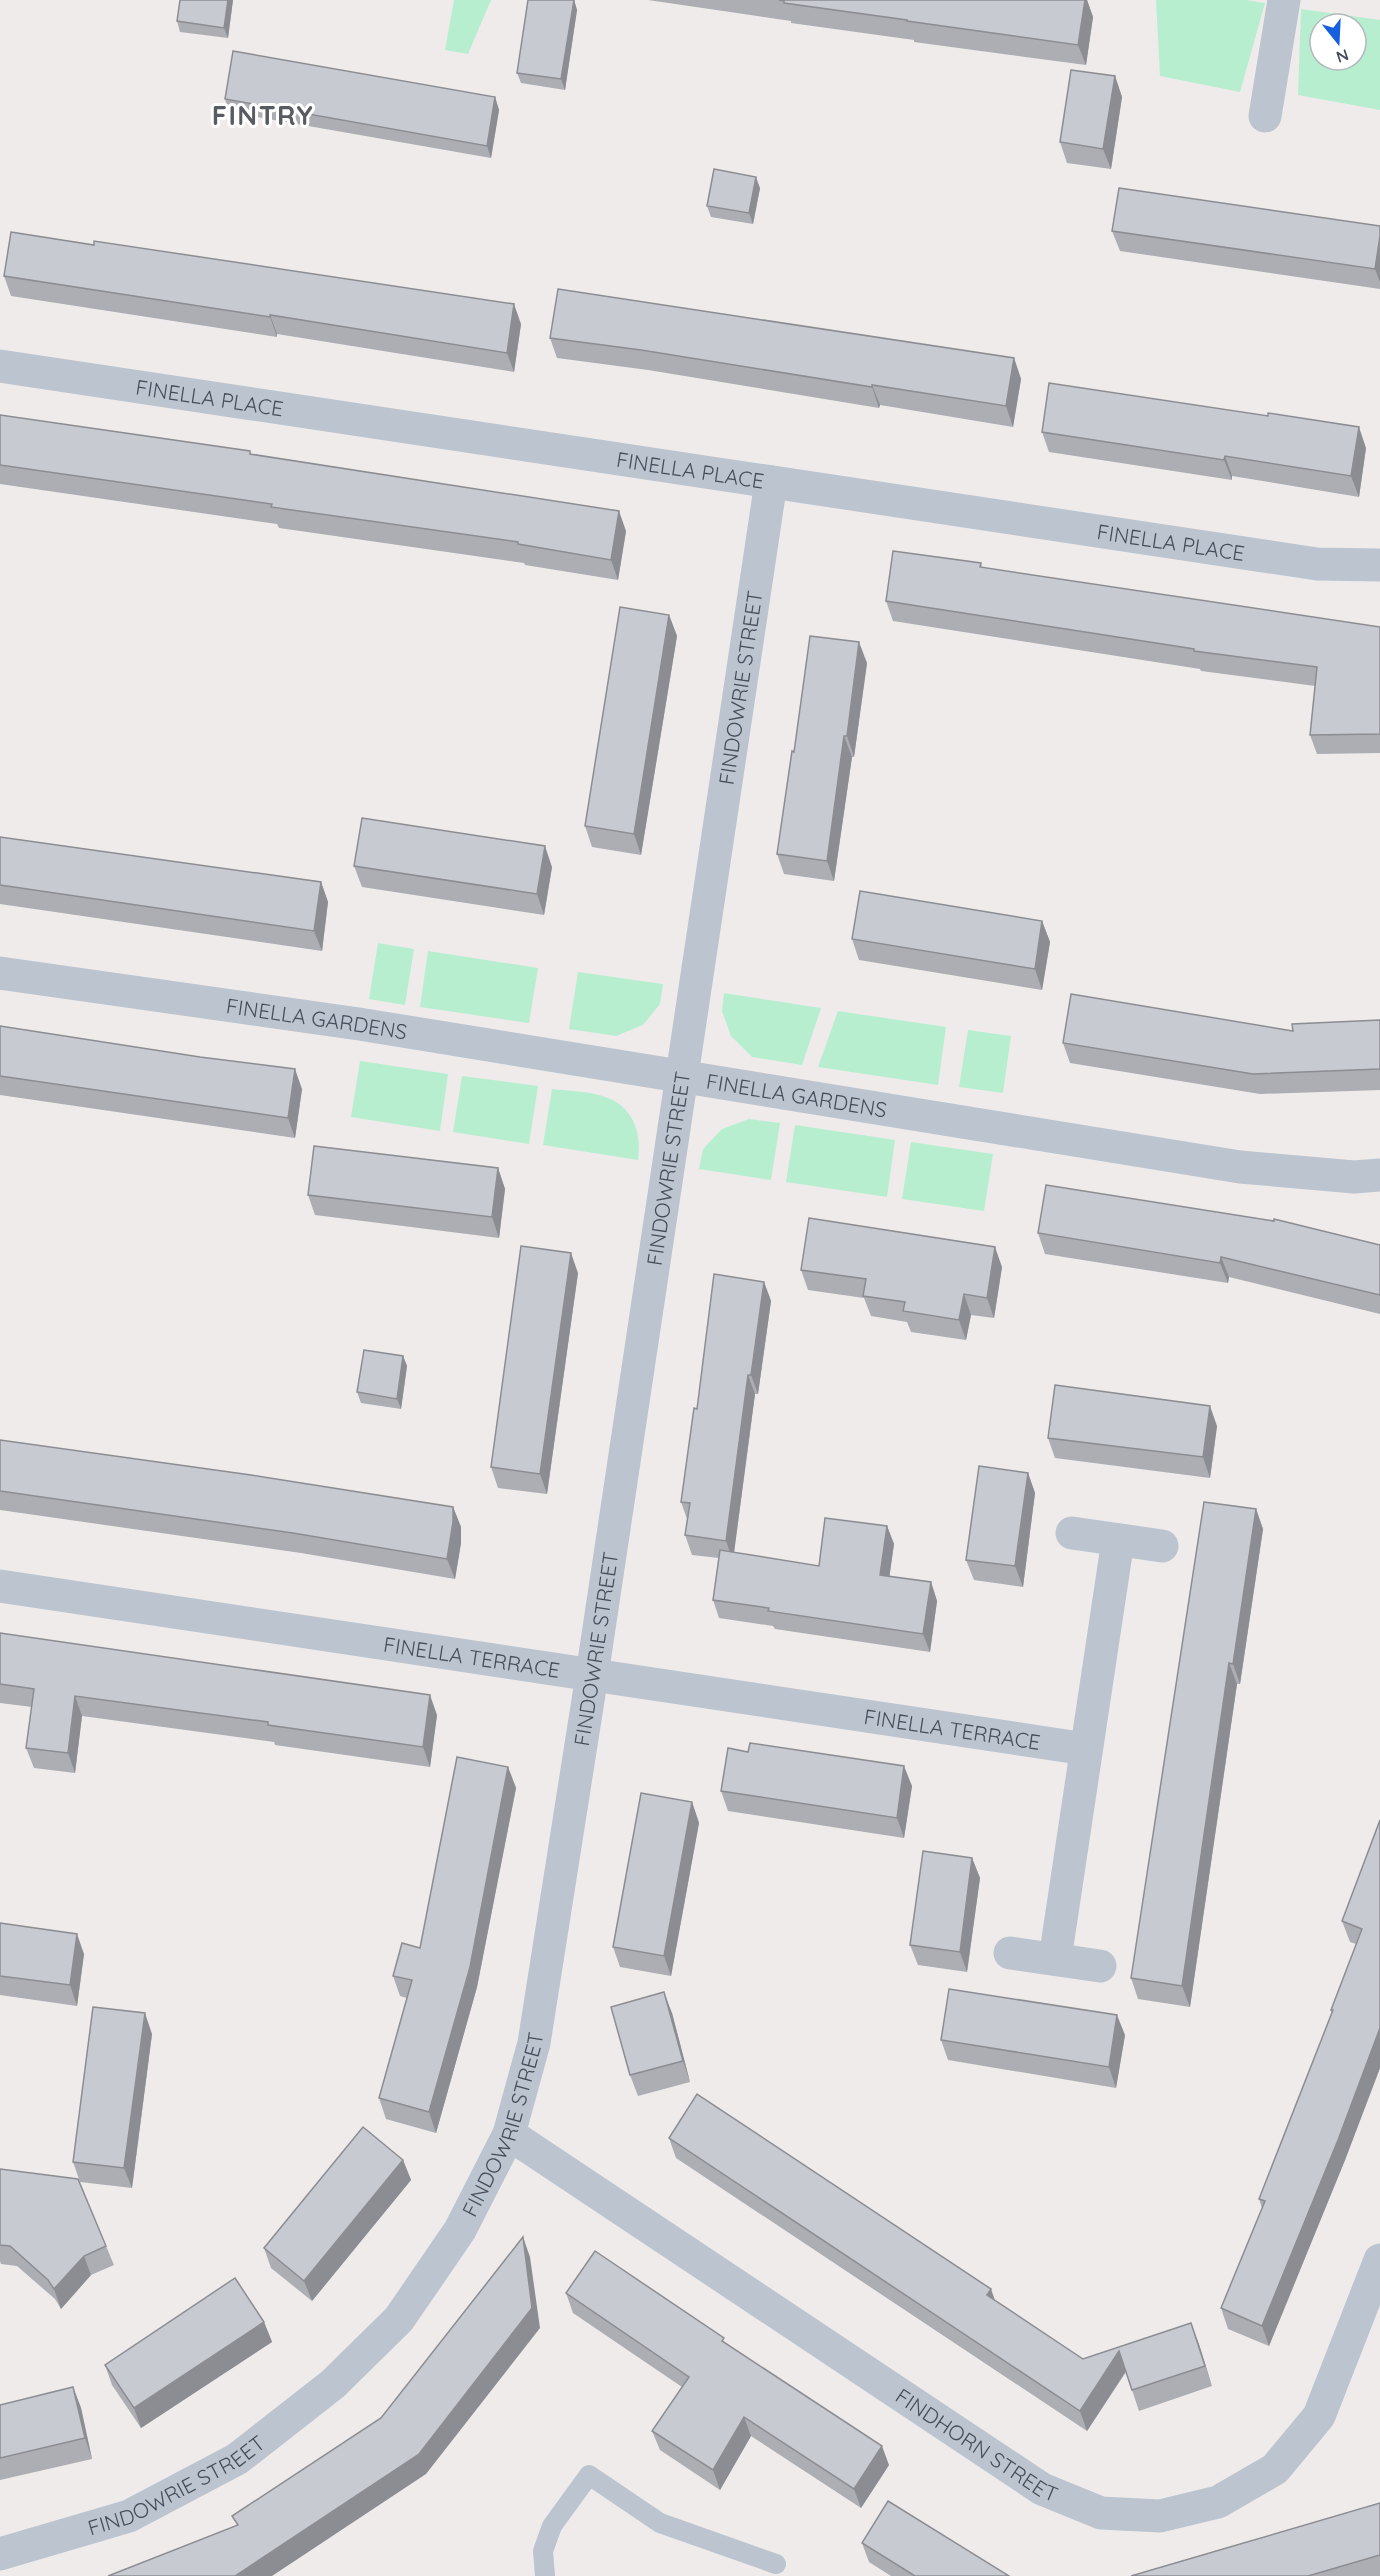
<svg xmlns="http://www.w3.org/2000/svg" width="1380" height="2576" font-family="Quicksand,sans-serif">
  <rect width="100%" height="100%" fill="#efebeb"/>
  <g fill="#b7eed0" fill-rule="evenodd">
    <polygon points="454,0 491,0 468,54 445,50"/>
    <polygon points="1156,0 1246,0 1265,3 1240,92 1160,76"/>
    <path d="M1301 9 1380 20V110L1298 95ZM1320 24H1356V60H1320Z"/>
    <polygon points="378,943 414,949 405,1005 369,999"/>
    <polygon points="428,951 538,968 529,1023 420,1007"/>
    <polygon points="578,972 663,984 660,1004 643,1025 616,1036 569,1029"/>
    <polygon points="724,993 821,1008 802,1065 752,1057 731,1036 722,1011"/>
    <polygon points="838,1011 946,1027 938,1085 818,1067"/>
    <polygon points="968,1030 1011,1036 1003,1093 959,1087"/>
    <polygon points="360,1061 448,1074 440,1131 351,1117"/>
    <polygon points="462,1076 538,1086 529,1144 453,1132"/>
    <path d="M552 1089C570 1091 592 1091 608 1098 634 1108 642 1135 638 1160L543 1145Z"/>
    <polygon points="749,1119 780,1123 771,1180 699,1169 703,1149 722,1129"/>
    <polygon points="795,1125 895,1140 887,1197 786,1182"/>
    <polygon points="911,1142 993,1154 984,1211 902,1199"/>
  </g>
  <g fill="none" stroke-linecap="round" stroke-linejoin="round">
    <polyline stroke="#bcc5cf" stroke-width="20" points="545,2576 543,2551 552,2526 589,2475 660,2523 776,2564"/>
    <g stroke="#bcc5cf" stroke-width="33">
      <polyline points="1265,116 1284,0"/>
      <path id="s1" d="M0 366 1317 564 1380 565"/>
      <path id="s2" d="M0 973 359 1024 1240 1167 1354 1177 1380 1175"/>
      <polyline points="1072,1533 1162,1546"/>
      <path id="s3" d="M0 1586 1086 1749"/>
      <polyline points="1010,1953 1100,1966"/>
      <polyline points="1055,1959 1118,1540"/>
      <path id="s4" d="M509 2134 1042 2489 1101 2513 1160 2516 1218 2502 1275 2469 1319 2416 1380 2260"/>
      <path id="s5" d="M0 2554 129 2516 237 2459 333 2384 399 2319 460 2230 509 2134 534 2043 592 1675 771 482"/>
    </g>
  </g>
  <g fill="#acaeb4">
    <polygon points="233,0 228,38 180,32 177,21"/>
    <polygon points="574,0 577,10 565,90 521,83 517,73"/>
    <polygon points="648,0 1087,0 1093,17 1086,65 914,42 914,40 791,23 791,21"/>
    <polygon points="1115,76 1122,97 1111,169 1067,163 1060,142"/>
    <polygon points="495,97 499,110 491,158 229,112 225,99"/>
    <polygon points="760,188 753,224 711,217 707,206"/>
    <polygon points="1380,226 1380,289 1120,251 1112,231"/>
    <polygon points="4,276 521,324 514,372 277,334 277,337 11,296"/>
    <polygon points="550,338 1014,358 1021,379 1013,427 880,405 879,408 648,370 557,358"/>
    <polygon points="0,415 250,451 251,455 626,531 618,580 525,565 524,563 279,528 277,524 0,484"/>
    <polygon points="1042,432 1366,448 1359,497 1232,476 1232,480 1049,452"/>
    <polygon points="981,563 982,568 1380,627 1380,753 1317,754 1310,735 1315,686 1201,671 1200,669 893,621 886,601"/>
    <polygon points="669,615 677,636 641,855 592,847 585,826"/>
    <polygon points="867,663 854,757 852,757 834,881 784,874 777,854 794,752"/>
    <polygon points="0,837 321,882 328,902 322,951 0,904"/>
    <polygon points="354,866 552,867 544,915 362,887"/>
    <polygon points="1042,921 1050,942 1042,990 859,960 852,939"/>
    <polygon points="1380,1020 1380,1090 1260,1094 1070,1063 1063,1043 1293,1031"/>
    <polygon points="0,1026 302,1089 295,1138 0,1095"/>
    <polygon points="498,1168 505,1189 499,1238 315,1215 308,1195"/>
    <polygon points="1038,1233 1380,1245 1380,1314 1229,1277 1228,1283 1045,1254"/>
    <polygon points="1002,1267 994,1318 971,1315 966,1340 911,1332 907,1322 871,1316 864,1298 808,1290 801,1270"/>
    <polygon points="578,1273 547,1494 498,1488 491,1467"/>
    <polygon points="764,1282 771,1301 758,1394 755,1394 734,1553 819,1566 887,1526 894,1544 889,1577 931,1582 937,1601 930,1652 775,1629 773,1626 719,1618 713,1600 719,1558 692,1555 685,1535 687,1519 681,1502 697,1409"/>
    <polygon points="403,1356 407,1366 401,1409 361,1403 357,1392"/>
    <polygon points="1217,1426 1210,1478 1055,1458 1048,1438"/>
    <polygon points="0,1440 453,1507 461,1527 461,1543 455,1579 301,1553 0,1510"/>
    <polygon points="1028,1473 1035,1493 1023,1587 974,1580 966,1560"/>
    <polygon points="1256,1509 1263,1529 1240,1684 1237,1684 1190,2007 1138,1999 1131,1978"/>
    <polygon points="0,1633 437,1715 430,1767 275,1745 274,1742 82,1716 75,1773 34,1768 26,1748 32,1707 0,1703"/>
    <polygon points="748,1752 912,1786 904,1838 728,1811 721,1791"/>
    <polygon points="508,1767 516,1788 477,1987 436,2133 386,2119 379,2098 407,1998 400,1996 393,1976 420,1948"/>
    <polygon points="692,1802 699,1823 671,1976 620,1967 613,1947"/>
    <polygon points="1380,1820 1380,2068 1345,2160 1269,2346 1228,2329 1221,2308 1262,2208 1259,2199 1332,2013 1331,2010 1356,1944 1350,1942 1342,1921"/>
    <polygon points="972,1858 980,1878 967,1972 918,1965 910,1945"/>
    <polygon points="0,1923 84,1954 77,2006 0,1995"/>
    <polygon points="672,2013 690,2082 638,2096 630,2075"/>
    <polygon points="152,2034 132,2188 80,2182 73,2162"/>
    <polygon points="1125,2035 1116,2088 948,2060 941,2040"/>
    <polygon points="669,2138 995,2300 1083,2359 1191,2323 1212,2386 1139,2411 1126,2372 1087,2431 676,2158"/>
    <polygon points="403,2160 411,2180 312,2301 271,2268 264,2248"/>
    <polygon points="0,2169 106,2246 114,2265 91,2275 61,2309 55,2299 17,2266 1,2264 0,2261"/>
    <polygon points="566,2293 726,2344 889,2465 861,2508 751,2436 720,2490 660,2450 652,2431 682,2387 573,2313"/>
    <polygon points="264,2322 272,2342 141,2428 112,2385 105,2365"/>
    <polygon points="73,2387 81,2408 92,2459 0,2480 0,2405"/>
    <polygon points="1380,2503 1380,2576 1131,2576"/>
    <polygon points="862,2543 1009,2576 891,2576 869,2562"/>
  </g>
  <g fill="#8c8d92">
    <polygon points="228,0 233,0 228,38 224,28"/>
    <polygon points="574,0 577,10 565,90 561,79"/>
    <polygon points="1085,0 1087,0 1093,17 1086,65 1078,45"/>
    <polygon points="1115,76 1122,97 1111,169 1103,149"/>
    <polygon points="495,97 499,110 491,158 487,146"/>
    <polygon points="756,177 760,188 753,224 749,213"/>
    <polygon points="1380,236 1380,282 1375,269"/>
    <polygon points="514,304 521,324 514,372 507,353"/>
    <polygon points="270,315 277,334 277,337 270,317"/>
    <polygon points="1014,358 1021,379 1013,427 1006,406"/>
    <polygon points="872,385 880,405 879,408 872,387"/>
    <polygon points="1359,427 1366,448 1359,497 1351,476"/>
    <polygon points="1225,456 1232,476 1232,480 1224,460"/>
    <polygon points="619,511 626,531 618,580 611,560"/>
    <polygon points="669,615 677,636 641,855 634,834"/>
    <polygon points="859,642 867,663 854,757 847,736"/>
    <polygon points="844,736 852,757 834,881 827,861"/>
    <polygon points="545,846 552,867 544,915 537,894"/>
    <polygon points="321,882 328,902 322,951 314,931"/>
    <polygon points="1042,921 1050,942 1042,990 1035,969"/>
    <polygon points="295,1069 302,1089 295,1138 288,1118"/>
    <polygon points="498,1168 505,1189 499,1238 492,1217"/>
    <polygon points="995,1247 1002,1267 994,1318 987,1298"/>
    <polygon points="571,1253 578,1273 547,1494 540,1474"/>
    <polygon points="1221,1257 1229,1277 1228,1283 1220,1263"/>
    <polygon points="764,1282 771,1301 758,1394 751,1375"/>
    <polygon points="964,1294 971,1315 966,1340 959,1320"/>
    <polygon points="403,1356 407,1366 401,1409 397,1399"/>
    <polygon points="748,1375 755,1394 733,1560 726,1541"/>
    <polygon points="1210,1406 1217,1426 1210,1478 1203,1457"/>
    <polygon points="1028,1473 1035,1493 1023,1587 1015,1566"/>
    <polygon points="453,1507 461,1527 461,1543 455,1579 447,1559"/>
    <polygon points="1256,1509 1263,1529 1240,1684 1233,1664"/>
    <polygon points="887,1526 894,1544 887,1594 880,1575"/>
    <polygon points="931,1582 937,1601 930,1652 923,1634"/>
    <polygon points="1229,1663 1237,1684 1190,2007 1182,1986"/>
    <polygon points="430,1695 437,1715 430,1767 423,1747"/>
    <polygon points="75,1696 82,1716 75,1773 68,1753"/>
    <polygon points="904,1766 912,1786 904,1838 897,1818"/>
    <polygon points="508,1767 516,1788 477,1987 436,2133 429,2112"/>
    <polygon points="692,1802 699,1823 671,1976 664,1956"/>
    <polygon points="972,1858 980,1878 967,1972 960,1952"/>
    <polygon points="77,1934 84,1954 77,2006 70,1985"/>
    <polygon points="664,1992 672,2013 690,2082 683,2061"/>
    <polygon points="145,2013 152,2034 132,2188 124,2168"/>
    <polygon points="1117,2015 1125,2035 1116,2088 1109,2067"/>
    <polygon points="1380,2028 1380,2068 1345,2160 1269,2346 1262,2326"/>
    <polygon points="403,2160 411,2180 312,2301 304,2281"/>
    <polygon points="523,2237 530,2257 540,2328 426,2474 272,2576 235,2576 419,2454"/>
    <polygon points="84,2256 91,2275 61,2309 54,2289"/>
    <polygon points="991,2289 998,2309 987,2295"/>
    <polygon points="264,2322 272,2342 141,2428 134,2408"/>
    <polygon points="1191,2323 1199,2344 1212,2386 1205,2366"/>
    <polygon points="1119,2351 1126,2371 1087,2431 1080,2411"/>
    <polygon points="73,2387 81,2408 92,2459 85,2438"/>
    <polygon points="744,2417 751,2436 720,2490 713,2470"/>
    <polygon points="882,2446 889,2465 861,2508 854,2489"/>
  </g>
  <g fill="#c8cad1" stroke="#8c8d92" stroke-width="1.5">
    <polygon points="180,0 228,0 224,28 177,21"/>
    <polygon points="528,0 574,0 561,79 517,73"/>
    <polygon points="779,0 1085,0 1078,45 907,21 907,20 784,3 784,1"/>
    <polygon points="233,51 495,97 487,146 225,99"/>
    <polygon points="1071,70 1115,76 1103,149 1060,142"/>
    <polygon points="714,169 756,177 749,213 707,206"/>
    <polygon points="1119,188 1380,226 1380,236 1375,269 1112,231"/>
    <polygon points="11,232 94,245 94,241 514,304 507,353 270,315 270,317 4,276"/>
    <polygon points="558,289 1014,358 1006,406 872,385 872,387 641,350 550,338"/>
    <polygon points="1049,383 1268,416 1268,413 1359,427 1351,476 1225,456 1224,460 1042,432"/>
    <polygon points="0,415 250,451 250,454 619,511 611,560 518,544 518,542 271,507 272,504 0,465"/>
    <polygon points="893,551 981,563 980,567 1380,627 1380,734 1310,735 1317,667 1194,651 1194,649 886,601"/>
    <polygon points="620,607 669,615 634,834 585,826"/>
    <polygon points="810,636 859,642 847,736 844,736 827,861 777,854 792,751 794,752"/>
    <polygon points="362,818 545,846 537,894 354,866"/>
    <polygon points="0,837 321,882 314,931 0,885"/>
    <polygon points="860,891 1042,921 1035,969 852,939"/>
    <polygon points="1071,994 1293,1031 1292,1024 1380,1020 1380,1069 1253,1074 1063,1043"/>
    <polygon points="0,1026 200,1057 295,1069 288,1118 0,1076"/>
    <polygon points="314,1146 498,1168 492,1217 308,1195"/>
    <polygon points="1046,1185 1274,1221 1274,1219 1380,1245 1380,1295 1221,1257 1220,1263 1038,1233"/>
    <polygon points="809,1218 995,1247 987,1298 964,1294 959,1320 903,1311 905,1302 863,1296 866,1279 801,1270"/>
    <polygon points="521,1246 571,1253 540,1474 491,1467"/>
    <polygon points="714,1274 764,1282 751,1375 748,1375 726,1541 685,1535 690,1503 681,1502 694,1408 697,1409"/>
    <polygon points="364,1350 403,1356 397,1399 357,1392"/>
    <polygon points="1055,1385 1210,1406 1203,1457 1048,1438"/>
    <polygon points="0,1440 251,1475 453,1507 453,1522 447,1559 293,1533 0,1491"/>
    <polygon points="979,1466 1028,1473 1015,1566 966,1560"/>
    <polygon points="1204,1502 1256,1509 1233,1664 1229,1663 1182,1986 1131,1978"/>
    <polygon points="825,1518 887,1526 880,1575 931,1582 923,1634 768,1611 769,1608 713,1600 720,1550 819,1566"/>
    <polygon points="0,1633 430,1695 423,1747 268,1725 268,1722 75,1696 68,1753 26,1748 34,1689 0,1684"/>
    <polygon points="750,1743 904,1766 897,1818 721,1791 728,1748 748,1752"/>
    <polygon points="457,1757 508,1767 470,1967 429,2112 379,2098 412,1980 393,1976 402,1943 420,1948"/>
    <polygon points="641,1793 692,1802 664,1956 613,1947"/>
    <polygon points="1380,1820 1380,2028 1338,2140 1262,2326 1221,2308 1265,2201 1259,2199 1333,2010 1331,2010 1362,1929 1342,1921"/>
    <polygon points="923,1851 972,1858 960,1952 910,1945"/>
    <polygon points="0,1923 77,1934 70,1985 0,1976"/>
    <polygon points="949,1989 1117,2015 1109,2067 941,2040"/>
    <polygon points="664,1992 683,2061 630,2075 611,2007"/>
    <polygon points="93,2007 145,2013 124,2168 73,2162"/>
    <polygon points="697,2094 991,2289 987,2295 1083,2359 1191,2323 1205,2366 1132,2390 1119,2351 1080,2411 669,2138"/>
    <polygon points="363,2127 403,2160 304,2281 264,2248"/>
    <polygon points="0,2169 78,2179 106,2246 84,2256 54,2289 48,2280 10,2246 0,2245"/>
    <polygon points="523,2237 532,2308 419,2454 235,2576 108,2576 238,2525 232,2516 381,2418"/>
    <polygon points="595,2251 724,2338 722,2341 882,2446 854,2489 744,2417 713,2470 652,2431 689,2377 566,2293"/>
    <polygon points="235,2278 264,2322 134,2408 105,2365"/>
    <polygon points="73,2387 85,2438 0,2458 0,2405"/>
    <polygon points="888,2501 1009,2576 915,2576 862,2543"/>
    <polygon points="1380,2503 1380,2555 1308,2576 1131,2576"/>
  </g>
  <g text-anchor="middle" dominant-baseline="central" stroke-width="6" stroke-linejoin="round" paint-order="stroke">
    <g font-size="21" fill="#444d59" stroke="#fff">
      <text stroke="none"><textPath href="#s1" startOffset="212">FINELLA PLACE</textPath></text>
      <text stroke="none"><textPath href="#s1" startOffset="698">FINELLA PLACE</textPath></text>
      <text stroke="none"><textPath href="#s1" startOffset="1184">FINELLA PLACE</textPath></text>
      <text stroke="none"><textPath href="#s5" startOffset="2152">FINDOWRIE STREET</textPath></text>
      <text stroke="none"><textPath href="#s2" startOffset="320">FINELLA GARDENS</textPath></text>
      <text stroke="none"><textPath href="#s2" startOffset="806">FINELLA GARDENS</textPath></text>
      <text stroke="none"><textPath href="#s5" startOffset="1666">FINDOWRIE STREET</textPath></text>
      <text stroke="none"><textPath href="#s5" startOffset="1180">FINDOWRIE STREET</textPath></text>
      <text stroke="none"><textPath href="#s3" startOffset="477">FINELLA TERRACE</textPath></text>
      <text stroke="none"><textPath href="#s3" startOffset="963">FINELLA TERRACE</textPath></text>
      <text stroke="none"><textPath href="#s5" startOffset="694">FINDOWRIE STREET</textPath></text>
      <text stroke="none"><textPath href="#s4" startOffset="562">FINDHORN STREET</textPath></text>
      <text stroke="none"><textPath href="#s5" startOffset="190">FINDOWRIE STREET</textPath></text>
    </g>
    <g font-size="27" font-weight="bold" letter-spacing="1.5" fill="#585b61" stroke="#fff">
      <text x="263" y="115">FINTRY</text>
    </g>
  </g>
  <g transform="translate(1338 42) rotate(162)"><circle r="28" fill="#ffffff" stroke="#b4b8bd" stroke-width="1.5"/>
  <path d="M0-4.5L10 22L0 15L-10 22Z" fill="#165fde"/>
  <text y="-9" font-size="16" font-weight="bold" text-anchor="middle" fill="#444d59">N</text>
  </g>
</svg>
